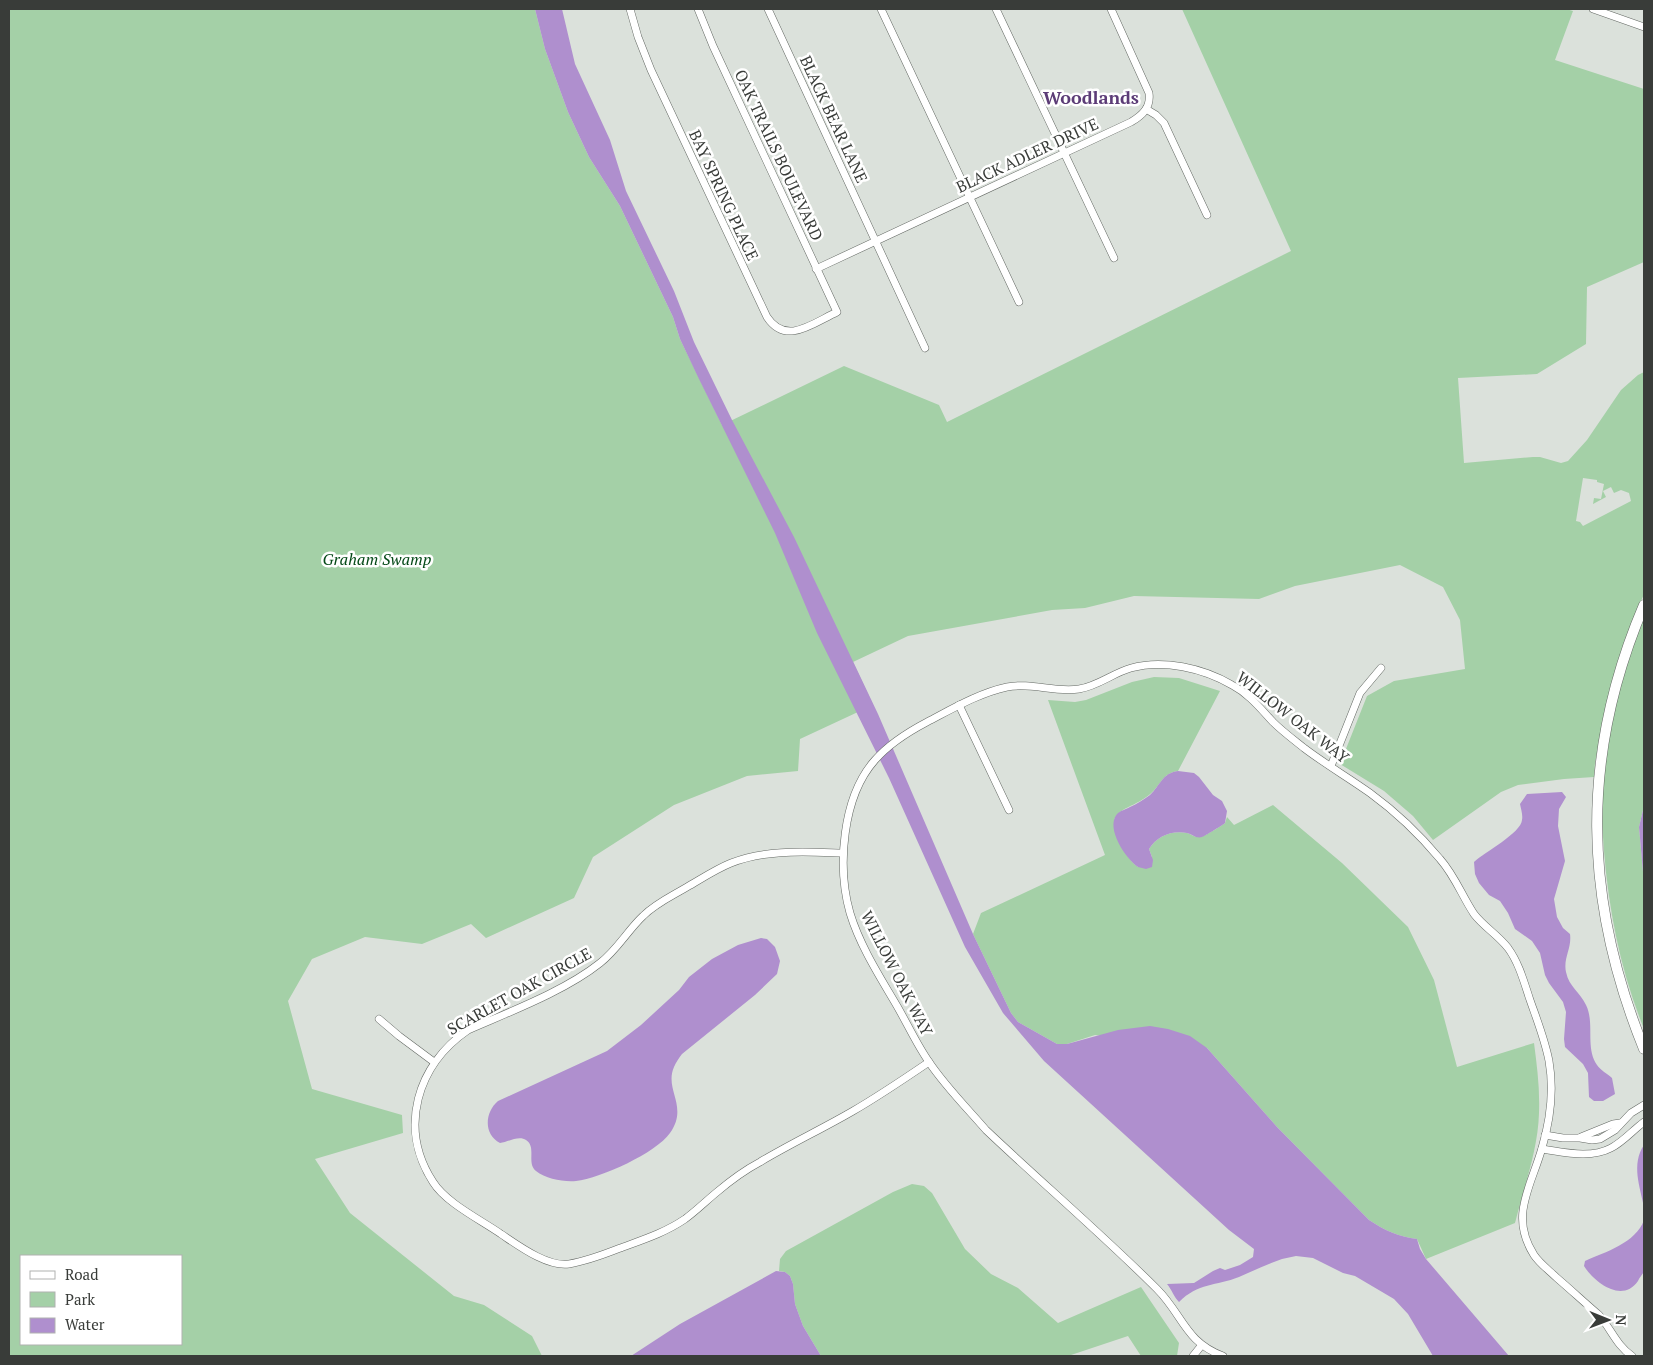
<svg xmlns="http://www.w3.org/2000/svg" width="1653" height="1365" font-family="'PT Serif',serif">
  <rect width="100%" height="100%" fill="#dbe1db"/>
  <g fill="#a4d0a7" fill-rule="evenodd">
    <path d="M9 9H535L545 49 568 112 589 157 620 206 673 317 680 339 722 425 844 366 939 405 947 422 1291 251 1182 9H1566L1573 11 1555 60 1644 89V262L1587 287 1586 344 1537 374 1458 378 1464 463 1533 457H1540L1561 463 1568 461 1587 440 1621 390 1638 375 1644 372V594L1626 638 1607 701 1595 763 1594 777 1564 779 1518 785 1501 792 1433 840 1413 816 1384 791 1340 764 1367 696 1394 681 1465 669 1460 620 1443 587 1400 565 1295 586 1259 599 1134 596 1085 608 1052 610 908 636 853 662 873 705 800 739 798 771 747 776 674 805 593 857 574 898 486 938 471 924 422 944 365 937 312 959 288 1001 312 1089 402 1115 403 1133 315 1159 350 1213 454 1296 484 1305 532 1336 542 1356H9ZM1583 478 1597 480V482L1604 484 1601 499 1594 498 1593 504 1606 497 1603 491 1611 487 1614 493 1621 490 1629 493 1631 501 1583 526 1580 522 1576 521ZM21 1256H181V1344H21Z"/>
    <path d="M1644 617V806L1639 827 1644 883V1029C1621 972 1609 913 1604 851 1602 823 1600 793 1604 764 1611 714 1625 664 1644 617Z"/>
    <path d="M1154 677 1179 678 1220 691 1178 771C1162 773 1160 787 1149 795 1128 812 1102 808 1120 842 1125 851 1129 861 1138 867L1152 857 1149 849C1157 836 1172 830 1187 833 1191 834 1194 837 1198 837 1203 838 1221 826 1225 823L1227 817 1234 825 1273 805 1342 863 1408 927 1434 980 1457 1067 1534 1043C1537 1066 1540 1089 1539 1113 1538 1150 1524 1187 1515 1223L1426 1259 1417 1239C1399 1237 1384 1230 1369 1220L1277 1127 1207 1048 1095 1035 1067 1044H1057L1018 1022 1011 1013 973 934 981 913 1105 855 1048 700 1075 702 1086 700 1132 682Z"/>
    <polygon points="912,1184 924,1186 932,1193 965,1249 991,1274 1018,1288 1058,1323 1141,1287 1179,1343 1177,1356 1141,1356 1128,1336 1068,1356 821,1356 803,1326 795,1304 793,1284 790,1276 785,1272 779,1271 780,1259 786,1251 893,1192"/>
  </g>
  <g fill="#af8fce">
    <path d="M535 9H562L575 64 610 140 626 191 674 291 694 342 732 420 794 537 878 714 973 934 1011 1013 1018 1022 1057 1044H1067L1118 1030 1150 1026 1168 1029 1190 1036 1207 1048 1277 1127 1369 1220C1384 1230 1399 1237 1417 1239L1420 1249 1426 1259 1509 1356H1433L1408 1314 1394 1299 1355 1276 1343 1273 1313 1258 1296 1256 1282 1259C1267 1264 1253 1271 1239 1277 1216 1286 1198 1283 1179 1302 1174 1297 1172 1290 1167 1284L1194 1283 1213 1271 1220 1268 1225 1270 1240 1265 1253 1257 1254 1249 1229 1230 1044 1061 1003 1013 965 947 889 778 817 633 775 533 698 377 680 339 673 317 620 206 589 157 568 112 545 49Z"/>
    <path d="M1178 771 1194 773 1199 777 1213 795 1222 801 1227 811 1225 823C1223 825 1203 837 1202 837 1196 839 1192 834 1187 833 1172 830 1157 836 1149 849L1153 860 1152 867 1146 869 1138 867C1126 859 1105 828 1117 814 1121 810 1125 810 1130 807 1137 804 1144 799 1150 795 1160 786 1162 773 1178 771Z"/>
    <path d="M1562 792 1566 797 1559 809 1558 826 1565 861 1554 899 1557 917 1563 928 1570 934C1572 948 1563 958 1566 972 1569 987 1580 992 1586 1005 1595 1023 1585 1048 1597 1065 1600 1070 1608 1074 1612 1078L1615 1094 1603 1101H1594L1589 1097 1588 1073 1583 1064 1565 1047 1564 1039 1566 1012 1563 1002 1549 983 1545 975 1540 953 1532 941 1515 929 1508 913 1500 901 1489 895 1479 883 1475 874 1474 862C1485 852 1521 833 1522 820 1523 815 1521 809 1520 804L1527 794Z"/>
    <polygon points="1644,806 1644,883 1639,827"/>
    <path d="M761 938 767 939 775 947 780 961 777 974 755 995 682 1054C679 1058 676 1062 674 1067 664 1090 689 1106 670 1133 656 1153 601 1178 576 1181 563 1182 546 1179 536 1171 526 1163 537 1147 526 1140 519 1135 508 1142 500 1143 483 1134 485 1112 498 1101L607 1051 641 1025 679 990 689 977 712 959 738 945Z"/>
    <path d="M1644 1145V1207C1640 1187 1631 1164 1644 1145Z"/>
    <path d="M1644 1220C1644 1230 1647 1263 1644 1271 1643 1274 1639 1278 1638 1281 1622 1304 1594 1282 1584 1266L1585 1261C1605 1252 1636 1243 1644 1220Z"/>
    <polygon points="776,1271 785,1272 790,1276 793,1284 795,1304 803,1326 821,1356 631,1356 680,1324"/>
  </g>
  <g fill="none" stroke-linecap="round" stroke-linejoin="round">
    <defs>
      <g id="street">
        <path d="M630 9 638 37 651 70 767 317C786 346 813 323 837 312L713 46 698 9"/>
        <polyline points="768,9 925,348"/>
        <polyline points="881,9 1019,302"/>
        <polyline points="996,9 1114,258"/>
        <polyline points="1593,9 1644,27"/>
        <polyline points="1146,109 1156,115 1164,123 1207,215"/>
        <path d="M816 269 1131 122C1143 115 1151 107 1149 93L1111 9"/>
        <polyline points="959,705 1009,810"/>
        <polyline points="1331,766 1360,693 1381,668"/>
        <path d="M843 853C806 852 767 849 731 863 716 869 701 879 687 887 672 896 656 903 643 916 628 930 617 950 600 963 565 991 509 1012 468 1030 417 1065 398 1128 433 1182 446 1203 481 1220 501 1234 519 1246 547 1267 569 1264 588 1261 605 1254 623 1247 645 1239 666 1232 685 1219 696 1211 706 1201 717 1192 730 1181 745 1170 760 1162 790 1144 822 1129 853 1111 879 1096 904 1079 929 1062"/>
        <polyline points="379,1019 399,1036 434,1062"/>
        <polyline points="1545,1135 1563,1138 1580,1138 1592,1140 1600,1139 1615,1130 1631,1113 1644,1105"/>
        <polyline points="1581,1137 1613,1124 1620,1123"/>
        <path d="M1542 1149C1564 1152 1590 1159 1611 1148 1623 1142 1633 1130 1644 1122"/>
        <polyline points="1193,1356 1201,1346"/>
        <path d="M1223 1356C1185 1342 1183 1315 1157 1289 1102 1234 1042 1183 986 1130 967 1108 945 1086 929 1062 917 1045 908 1025 897 1006 880 977 860 946 850 913 837 867 842 797 875 760 889 744 908 732 927 722 952 709 979 693 1007 687 1031 682 1055 693 1079 689 1098 686 1113 673 1131 668 1163 659 1203 668 1232 685 1249 694 1260 708 1273 722 1282 731 1294 740 1304 748 1325 764 1349 778 1370 793 1396 812 1420 835 1440 859 1455 876 1462 896 1474 914 1484 927 1498 935 1508 948 1519 963 1524 982 1530 1000 1537 1020 1545 1040 1549 1061 1554 1090 1550 1121 1542 1148 1531 1187 1509 1216 1534 1255 1540 1264 1550 1271 1557 1278 1571 1290 1585 1303 1599 1315 1611 1329 1617 1346 1632 1356"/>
      </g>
      <path id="secondary" d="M1644 605C1580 755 1583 899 1644 1049"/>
    </defs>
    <use href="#street" stroke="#636863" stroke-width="8"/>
    <use href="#secondary" stroke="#636863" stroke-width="11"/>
    <use href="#street" stroke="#fff" stroke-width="7"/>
    <use href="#secondary" stroke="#fff" stroke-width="10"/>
  </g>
  <g text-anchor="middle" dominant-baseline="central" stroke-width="5" stroke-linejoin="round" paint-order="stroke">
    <g font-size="16" fill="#393c39" stroke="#fff">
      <text transform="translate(834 119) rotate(65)">BLACK BEAR LANE</text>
      <text transform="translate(779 155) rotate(65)">OAK TRAILS BOULEVARD</text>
      <text transform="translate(1027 155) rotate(-25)">BLACK ADLER DRIVE</text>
      <text transform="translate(724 195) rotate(65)">BAY SPRING PLACE</text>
      <text transform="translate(1293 717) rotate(38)">WILLOW OAK WAY</text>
      <text transform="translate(897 973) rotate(63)">WILLOW OAK WAY</text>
      <text transform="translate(519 991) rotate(-29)">SCARLET OAK CIRCLE</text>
    </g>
    <g font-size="16" font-style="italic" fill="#044917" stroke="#fff">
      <text x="377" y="559">Graham Swamp</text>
    </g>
    <g font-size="18" font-weight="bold" fill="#5c3c77" stroke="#fff">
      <text x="1091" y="97">Woodlands</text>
    </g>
  </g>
  <rect width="1653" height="1365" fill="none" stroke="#393c39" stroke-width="20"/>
  <rect x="20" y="1255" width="162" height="90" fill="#ffffff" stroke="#b0b1b0"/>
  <rect x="30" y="1271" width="25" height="8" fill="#ffffff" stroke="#b0b1b0"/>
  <text x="65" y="1280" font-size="15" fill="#393c39">Road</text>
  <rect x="30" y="1292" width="25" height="15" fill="#a4d0a7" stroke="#b0b1b0"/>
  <text x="65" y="1305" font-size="15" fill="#393c39">Park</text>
  <rect x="30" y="1318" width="25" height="15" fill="#af8fce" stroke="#b0b1b0"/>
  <text x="65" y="1330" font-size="15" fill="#393c39">Water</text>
  <g transform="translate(1608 1320) rotate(91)" stroke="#ffffff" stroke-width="4" paint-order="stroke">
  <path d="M0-4L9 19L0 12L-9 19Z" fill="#393c39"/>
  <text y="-8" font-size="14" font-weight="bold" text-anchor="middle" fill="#393c39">N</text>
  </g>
</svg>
